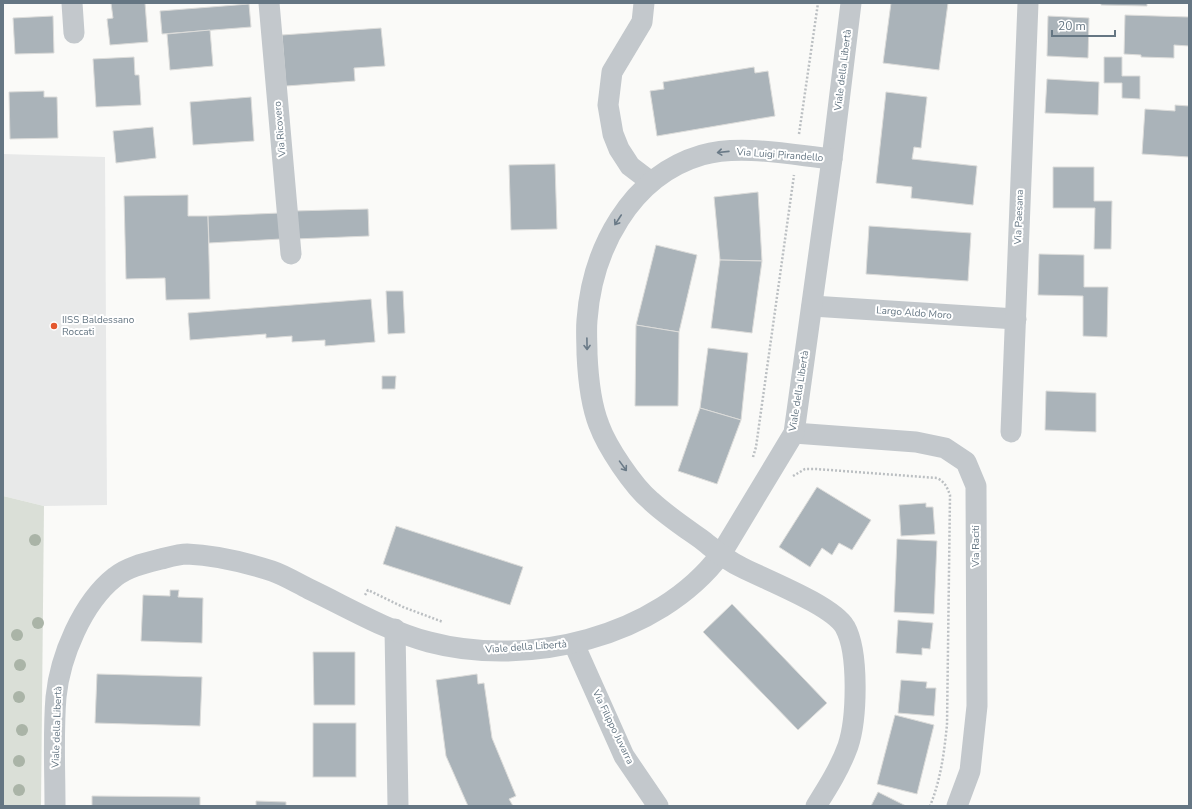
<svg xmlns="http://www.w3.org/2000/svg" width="1192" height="809" font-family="'Nunito Sans',sans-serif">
  <rect width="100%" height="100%" fill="#fafaf8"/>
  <polygon fill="#e8e9e9" points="3,154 105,157 107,505 44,506 3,496"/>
  <polygon fill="#dadfd7" points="3,496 44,506 41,806 3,806"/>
  <g fill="#aab3b9" stroke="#dcdcda">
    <polygon points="111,3 145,3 148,42 110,45 107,19 113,18"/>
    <polygon points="891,3 948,3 939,70 883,63"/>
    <polygon points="1101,3 1147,3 1147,6 1101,5"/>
    <polygon points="249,4 251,27 162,34 160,11"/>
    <polygon points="1125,15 1189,17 1189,46 1174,45 1174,58 1141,57 1141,55 1124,54"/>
    <polygon points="53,16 54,53 15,54 13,18"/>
    <polygon points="1048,16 1089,18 1088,58 1047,56"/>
    <polygon points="381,28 385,66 354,68 355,81 286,86 282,35"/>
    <polygon points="210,30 213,66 170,70 167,34"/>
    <polygon points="134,57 135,75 139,75 141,105 96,107 93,59"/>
    <polygon points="1104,57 1122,57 1122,76 1140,76 1140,99 1122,98 1122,83 1104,83"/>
    <polygon points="754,67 755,73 768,71 775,116 657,136 650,91 664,89 663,82"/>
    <polygon points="1047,79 1099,82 1098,115 1045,113"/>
    <polygon points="44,91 44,97 57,97 58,138 10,139 9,92"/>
    <polygon points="886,92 927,97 921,148 914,147 912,159 977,166 973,205 911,198 912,187 876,183"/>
    <polygon points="251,97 254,141 193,145 190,102"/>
    <polygon points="1175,105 1189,106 1189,157 1142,154 1145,109 1175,111"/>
    <polygon points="153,127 156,158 116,163 113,131"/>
    <polygon points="555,164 557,229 511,230 509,165"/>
    <polygon points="1053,167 1094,167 1094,201 1112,201 1111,249 1094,249 1095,208 1053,208"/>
    <polygon points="758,192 762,261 720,260 714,197"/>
    <polygon points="188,195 188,216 208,216 210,299 166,300 165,278 126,279 124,196"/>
    <polygon points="368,209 369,236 295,239 294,211"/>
    <polygon points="280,213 281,239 209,243 208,216"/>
    <polygon points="869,226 971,233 968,281 866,274"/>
    <polygon points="656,245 697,255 679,332 636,325"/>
    <polygon points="1039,254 1084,255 1084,287 1108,287 1107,337 1083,336 1083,296 1038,295"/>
    <polygon points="720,260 762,261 752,333 711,328"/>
    <polygon points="386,291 403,291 405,333 388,334"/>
    <polygon points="371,299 375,342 325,346 325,340 292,342 292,336 266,338 266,334 190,340 188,313"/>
    <polygon points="636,325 679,332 678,406 635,406"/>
    <polygon points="708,348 748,353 741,420 700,408"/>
    <polygon points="382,376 396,376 395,389 382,389"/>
    <polygon points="1046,391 1096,393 1096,432 1045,430"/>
    <polygon points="700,408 741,420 717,484 678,471"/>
    <polygon points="817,487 871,520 852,550 839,543 832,555 822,548 810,567 779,547"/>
    <polygon points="926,503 926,507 933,507 935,534 901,536 899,505"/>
    <polygon points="396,526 523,567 510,605 383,564"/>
    <polygon points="897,539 937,541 934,614 894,612"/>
    <polygon points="170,590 179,590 178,597 203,598 202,643 141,641 143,595 170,596"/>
    <polygon points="732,604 827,703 798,730 703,632"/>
    <polygon points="898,620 933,623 930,649 922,648 922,655 896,653"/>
    <polygon points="313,652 355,652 355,705 314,705"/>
    <polygon points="97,674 202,677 200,726 95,723"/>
    <polygon points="477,674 478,684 484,683 492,738 516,796 509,799 513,806 468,806 446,756 436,680"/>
    <polygon points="901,680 927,682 926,688 936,688 934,716 898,713"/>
    <polygon points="895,715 934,725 917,794 877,784"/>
    <rect x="313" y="723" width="43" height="54"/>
    <polygon points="878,792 906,806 871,806"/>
    <polygon points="92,796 200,797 200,806 92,806"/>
    <polygon points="256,801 286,802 286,806 256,806"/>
  </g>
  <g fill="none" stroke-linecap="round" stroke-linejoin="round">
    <g stroke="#bbbfc2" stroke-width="2.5" stroke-dasharray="2 2" stroke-linecap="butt">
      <polyline points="799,134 818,3"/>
      <polyline points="753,457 756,447 794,175"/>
      <path d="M793 476 805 469H816L937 478C945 482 947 487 950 495L947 725C944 753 941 779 930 806"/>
      <polyline points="365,595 368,590 403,607 443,622"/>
    </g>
    <g stroke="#c3c8cc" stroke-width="21">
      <polyline points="72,3 74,33"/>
      <polyline points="269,3 291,254"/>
      <polyline points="644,3 642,22 612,72 608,105 613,134 619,149 630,166 651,182"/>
      <polyline points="812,306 1016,319"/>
      <polyline points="1011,432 1028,3"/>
      <polyline points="794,433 916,442 945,448 966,462 976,486 977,706 970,771 957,806"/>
      <polyline points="395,629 398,806"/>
      <polyline points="574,644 624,756 658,806"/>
      <path d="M55 806C55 770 53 733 56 697 60 657 82 603 115 577 127 567 145 563 161 559 169 557 179 554 187 554 213 555 247 563 272 571 284 575 297 583 309 589 347 607 387 631 429 642 527 668 658 638 721 554L794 433 832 159 851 3"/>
      <path d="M816 806C828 787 840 768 848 746 857 719 859 652 845 627 832 605 766 580 741 567 726 560 714 549 701 539 684 527 666 515 651 501 633 486 607 447 599 425 591 405 588 376 587 354 587 343 586 331 587 320 592 250 630 176 702 155 740 144 792 155 832 159"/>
    </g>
  </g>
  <g fill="#aab4a7">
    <circle cx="35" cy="540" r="6"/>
    <circle cx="38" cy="623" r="6"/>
    <circle cx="17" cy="635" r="6"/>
    <circle cx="20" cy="665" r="6"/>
    <circle cx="19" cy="697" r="6"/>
    <circle cx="22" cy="730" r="6"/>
    <circle cx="19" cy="761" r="6"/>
    <circle cx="19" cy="790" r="6"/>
  </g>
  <defs><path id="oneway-shaft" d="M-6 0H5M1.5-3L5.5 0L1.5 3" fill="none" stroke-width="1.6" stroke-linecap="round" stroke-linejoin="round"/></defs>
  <g stroke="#6a7a87">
    <use href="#oneway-shaft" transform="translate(723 152) rotate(174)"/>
    <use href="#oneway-shaft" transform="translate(618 220) rotate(123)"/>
    <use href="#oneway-shaft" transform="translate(587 344) rotate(89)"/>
    <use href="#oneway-shaft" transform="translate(623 466) rotate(54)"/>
  </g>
  <circle fill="#e4572e" stroke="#fff" stroke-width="1.5" cx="54" cy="326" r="4"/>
  <g text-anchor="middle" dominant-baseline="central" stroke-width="4" stroke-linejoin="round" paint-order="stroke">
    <g font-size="10" fill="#657683" stroke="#fff">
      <text transform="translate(843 70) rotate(-83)">Viale della Libertà</text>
      <text transform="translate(280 129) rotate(-95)">Via Ricovero</text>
      <text transform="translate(780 155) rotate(4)">Via Luigi Pirandello</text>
      <text transform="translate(1019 217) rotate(-88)">Via Paesana</text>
      <text transform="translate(914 313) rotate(4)">Largo Aldo Moro</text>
      <text transform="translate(799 391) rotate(-81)">Viale della Libertà</text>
      <text transform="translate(976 546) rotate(-90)">Via Raciti</text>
      <text transform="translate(526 647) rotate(-4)">Viale della Libertà</text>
      <text transform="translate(57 727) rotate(-88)">Viale della Libertà</text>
      <text transform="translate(613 727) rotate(64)">Via Filippo Juvarra</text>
    </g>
    <g font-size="10" fill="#657683" stroke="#fff" text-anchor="start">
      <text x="62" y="320">IISS Baldessano<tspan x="62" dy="12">Roccati</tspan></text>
    </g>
  </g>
  <rect width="1192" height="809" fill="none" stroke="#657683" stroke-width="8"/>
  <path d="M1052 30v6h63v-6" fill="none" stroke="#657683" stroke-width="2"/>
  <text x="1058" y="30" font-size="12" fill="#657683" stroke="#ffffff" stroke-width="3" paint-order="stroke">20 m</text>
</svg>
